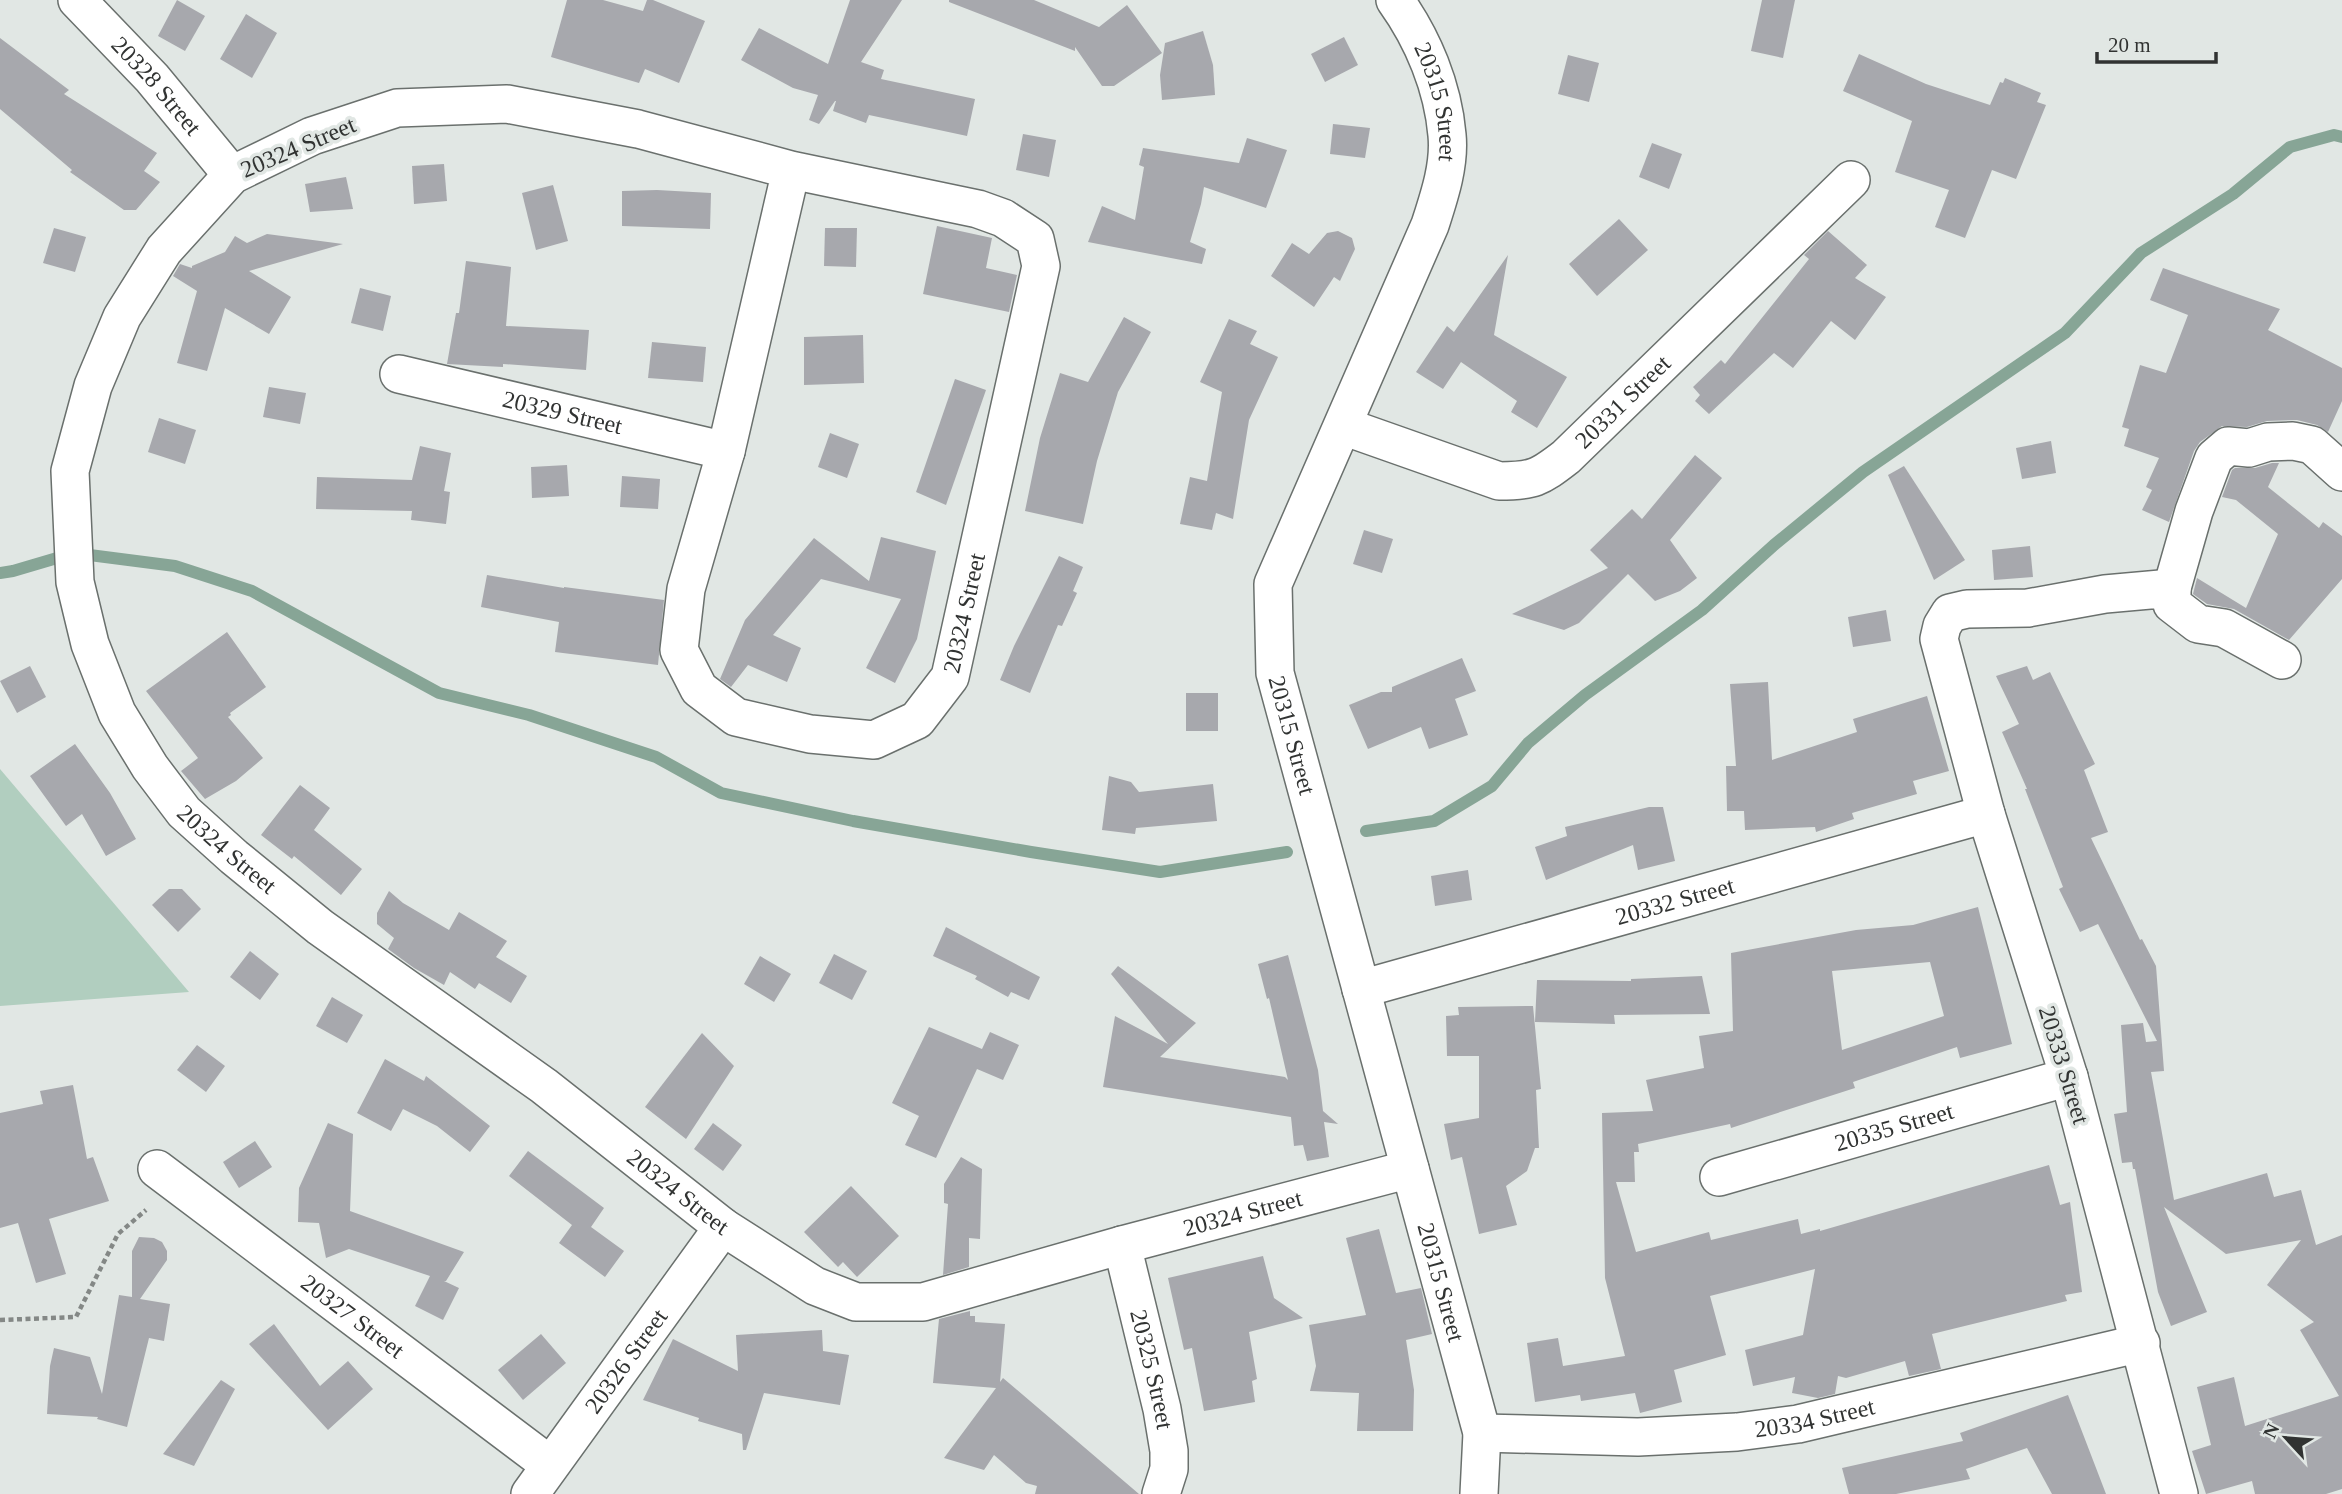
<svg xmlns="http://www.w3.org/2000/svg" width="2342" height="1494" font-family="'Times New Roman',serif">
  <rect width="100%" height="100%" fill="#e1e7e4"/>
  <polygon fill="#b1cebf" points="0,769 189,992 0,1006"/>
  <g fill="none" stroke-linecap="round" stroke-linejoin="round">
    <g stroke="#87a596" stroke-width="12">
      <polyline points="0,573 13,571 74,553 175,566 252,591 439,693 529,715 656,757 721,793 853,821 1031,852 1160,872 1287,852"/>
      <polyline points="1366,831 1434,821 1492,786 1528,743 1585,695 1702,610 1774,545 1863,472 2065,333 2141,253 2233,194 2290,147 2334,135 2342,137"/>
    </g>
  </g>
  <g fill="#a7a8ad" fill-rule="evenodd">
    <polygon points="177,0 205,16 185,51 158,36"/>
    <polygon points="567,0 603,0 643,11 647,0 653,0 705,21 679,83 645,69 639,83 551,57"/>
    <polygon points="850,0 902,0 861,62 884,70 881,79 975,99 967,136 869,115 866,123 833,111 836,101 835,101 819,124 809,120 818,95 793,88 741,60 759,28 828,64"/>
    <polygon points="949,0 1034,0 1099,27 1127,5 1162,53 1114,86 1102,86 1075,47 1075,51 949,2"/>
    <polygon points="1762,0 1795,0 1783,58 1751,51"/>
    <polygon points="246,14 277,33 252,78 220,59"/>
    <polygon points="1203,31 1213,65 1215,95 1162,100 1160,75 1165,43"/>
    <polygon points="1344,37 1358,65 1325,82 1311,54"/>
    <polygon points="0,38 69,90 64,94 157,153 144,171 160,182 136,210 124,210 70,172 72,170 0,109"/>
    <polygon points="1859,54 1926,84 1990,105 2000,82 2003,83 2005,78 2041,93 2037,102 2046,105 2016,179 1992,170 1965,238 1935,227 1949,190 1895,172 1912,121 1843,91"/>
    <polygon points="1568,55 1599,63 1589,102 1558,94"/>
    <polygon points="1333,124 1370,128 1365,158 1330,154"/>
    <polygon points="1023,134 1056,140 1049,177 1016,170"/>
    <polygon points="1247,138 1287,150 1266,208 1204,187 1201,204 1190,242 1206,249 1202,264 1088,242 1102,206 1135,220 1144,167 1139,165 1143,148 1239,163"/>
    <polygon points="1652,143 1682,154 1669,189 1639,177"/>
    <polygon points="444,164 447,201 414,204 412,166"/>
    <polygon points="346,177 353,209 310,212 305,184"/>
    <polygon points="553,185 568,241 536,250 522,193"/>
    <polygon points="657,190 711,193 710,229 622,226 622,191"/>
    <polygon points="1619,219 1648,250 1597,296 1569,264"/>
    <polygon points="937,226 992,238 986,268 1017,275 1009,312 923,294"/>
    <polygon points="54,228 86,237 75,272 43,263"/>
    <polygon points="825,228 857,228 856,267 824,266"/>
    <polygon points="1338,231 1352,238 1355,249 1340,281 1334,277 1314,307 1271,276 1292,243 1309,254 1327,233"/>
    <polygon points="1828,231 1867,265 1855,278 1886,297 1855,340 1831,321 1793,368 1774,353 1709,414 1695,401 1700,395 1693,387 1721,360 1725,364 1809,259 1804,255"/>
    <polygon points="267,234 343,244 249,271 291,297 269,334 225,308 207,371 177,363 197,291 173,276 180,264 192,268 192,266 225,252 235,236 247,243"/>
    <polygon points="1508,255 1494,335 1567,377 1537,428 1511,412 1517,401 1461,362 1443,389 1416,372 1447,326 1454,332"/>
    <polygon points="466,261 511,267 506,326 589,330 586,370 503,364 503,367 447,364 456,313 459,313"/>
    <polygon points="2163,268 2280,309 2268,330 2342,368 2342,401 2328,432 2317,425 2297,420 2267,421 2247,427 2222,426 2200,442 2194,451 2169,522 2142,510 2152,490 2146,487 2159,458 2124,446 2129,429 2122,427 2140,365 2166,373 2188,315 2150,300"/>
    <polygon points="360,288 391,296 383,331 351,323"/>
    <polygon points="1124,317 1151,332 1118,392 1097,461 1083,524 1025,511 1040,438 1060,373 1088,382"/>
    <polygon points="1229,319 1257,331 1250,344 1278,357 1249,420 1233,519 1216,513 1212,530 1180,524 1190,477 1207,481 1222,392 1200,382"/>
    <polygon points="863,335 864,383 804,385 804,337"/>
    <polygon points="652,342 706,347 703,382 648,378"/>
    <polygon points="955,379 986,390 946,505 916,492"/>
    <polygon points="269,387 306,393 300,424 263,417"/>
    <polygon points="159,418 196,430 185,464 148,452"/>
    <polygon points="830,433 859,444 847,478 818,467"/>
    <polygon points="2051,441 2056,473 2022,479 2016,448"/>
    <polygon points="420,446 451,453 444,491 450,492 446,524 411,520 412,511 316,509 317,477 412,480"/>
    <polygon points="1695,455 1722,478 1670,540 1697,578 1680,591 1655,601 1628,574 1579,623 1564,630 1512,614 1608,568 1590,550 1632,509 1642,519"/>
    <polygon points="2272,463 2279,463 2268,487 2319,528 2323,522 2342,536 2342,579 2289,640 2234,609 2207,604 2193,594 2197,578 2246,608 2278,534 2236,500 2222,497 2232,470 2235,468 2255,468"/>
    <polygon points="567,465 569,496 532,498 531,467"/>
    <polygon points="1904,466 1965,560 1934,580 1888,475"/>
    <polygon points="622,476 660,479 658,509 620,507"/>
    <polygon points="1364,530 1393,539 1382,573 1353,564"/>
    <polygon points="881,537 936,551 917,639 895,683 866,668 901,599 821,579 773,635 801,648 787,682 748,665 731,687 720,679 745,620 814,538 869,581"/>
    <polygon points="2030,546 2033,577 1994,580 1992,550"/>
    <polygon points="1059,556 1083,567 1073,591 1077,593 1062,626 1058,625 1030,693 1000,680 1014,646"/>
    <polygon points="487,575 564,588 564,587 664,600 658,665 555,652 559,622 481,607"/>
    <polygon points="1886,610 1891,641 1853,647 1848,617"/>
    <polygon points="227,632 266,687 230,713 231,715 228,717 263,758 236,781 205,799 181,771 198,758 146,691"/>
    <polygon points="1462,658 1476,691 1455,699 1468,735 1429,749 1421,727 1368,749 1349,705 1381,692 1392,692 1392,687"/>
    <polygon points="30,666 46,697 17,713 0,681"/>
    <polygon points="2027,666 2033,680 2050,672 2095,764 2084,770 2108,832 2091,838 2140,940 2142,939 2156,966 2164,1071 2151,1072 2174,1200 2267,1173 2274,1197 2301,1190 2316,1245 2342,1235 2342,1489 2326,1494 2255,1494 2252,1481 2206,1494 2192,1451 2211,1445 2197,1387 2234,1377 2245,1426 2339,1396 2300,1330 2314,1322 2267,1285 2301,1240 2226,1254 2164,1207 2207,1312 2171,1326 2158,1292 2135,1169 2133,1169 2132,1162 2122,1163 2114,1114 2127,1112 2121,1025 2143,1023 2146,1042 2157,1041 2098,924 2080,932 2059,889 2063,887 2025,789 2027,789 2002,732 2019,724 1996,676"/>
    <polygon points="1768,682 1772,760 1857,732 1853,719 1927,696 1949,771 1913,781 1917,794 1852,813 1854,819 1816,832 1815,827 1745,830 1744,811 1727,811 1726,766 1736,766 1730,684"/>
    <rect x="1186" y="693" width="32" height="38"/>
    <polygon points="75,744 110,793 136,839 106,856 82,814 66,826 30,776"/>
    <polygon points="1109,776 1131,782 1139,792 1213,784 1217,821 1136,828 1135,834 1102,830"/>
    <polygon points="300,785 330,808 314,830 362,869 341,895 294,856 292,859 261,835"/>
    <polygon points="1649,807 1663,807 1675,861 1638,870 1633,845 1546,880 1535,847 1567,836 1565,827"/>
    <polygon points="1468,870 1472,900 1435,906 1431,876"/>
    <polygon points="169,889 182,889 201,909 178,932 152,905"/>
    <polygon points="389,891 403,903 449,930 459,912 507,941 496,957 527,976 511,1003 479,983 475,989 450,972 444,985 414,968 388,949 394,938 377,924 377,913"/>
    <path d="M1978 907 2012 1044 1960 1058 1957 1047 1853 1082 1855 1088 1731 1128 1730 1124 1638 1144 1639 1152H1634L1635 1182H1616L1636 1252 1709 1232 1711 1240 1798 1219 1801 1234 1820 1229V1231L2049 1165 2060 1205 2070 1202 2082 1292 2065 1295 2067 1301 1932 1334 1941 1369 1909 1376 1905 1361 1846 1378 1838 1376 1835 1394 1818 1398 1792 1393 1795 1377 1753 1386 1745 1350 1803 1335 1815 1269 1710 1296 1726 1355 1674 1370 1682 1402 1640 1413 1635 1393 1581 1401 1580 1395 1535 1402 1527 1343 1558 1338 1563 1366 1625 1356 1605 1278 1602 1113 1653 1111 1646 1080 1704 1068 1699 1036 1733 1031 1731 953 1856 930 1913 925ZM1930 962 1944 1016 1842 1050 1832 971Z"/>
    <polygon points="946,927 1040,977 1029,1000 1011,992 1008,997 975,979 977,976 933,956"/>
    <polygon points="250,951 279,974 260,1000 230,977"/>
    <polygon points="834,954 867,971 852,1000 819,983"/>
    <polygon points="1288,955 1318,1070 1323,1111 1338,1124 1324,1122 1329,1157 1307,1161 1303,1145 1294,1146 1291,1117 1103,1087 1115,1016 1168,1044 1111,974 1118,966 1196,1023 1160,1057 1285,1077 1288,1080 1269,998 1267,999 1258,964"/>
    <polygon points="760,956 791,974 774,1002 744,984"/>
    <polygon points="1702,976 1710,1014 1614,1015 1615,1024 1535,1022 1537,980 1631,981 1631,979"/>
    <polygon points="332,997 363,1015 347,1043 316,1026"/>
    <polygon points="1533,1006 1541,1089 1536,1090 1539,1148 1535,1148 1527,1171 1506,1186 1517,1225 1479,1234 1462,1157 1451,1160 1444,1124 1479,1118 1479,1056 1447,1056 1446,1016 1459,1015 1458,1007"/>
    <polygon points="929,1027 982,1049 990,1032 1019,1045 1003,1080 977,1069 936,1158 905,1145 919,1116 892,1103"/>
    <polygon points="702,1033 734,1066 686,1139 645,1107"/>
    <polygon points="197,1045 225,1066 206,1092 177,1070"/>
    <polygon points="385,1059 424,1081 426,1076 490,1126 470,1152 437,1126 403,1109 391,1131 357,1113"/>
    <polygon points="73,1085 87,1159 93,1157 109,1201 49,1219 66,1274 36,1283 18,1223 0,1228 0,1113 43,1104 40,1091"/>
    <polygon points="328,1123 353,1134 350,1211 464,1252 446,1281 444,1281 459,1288 443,1320 415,1306 430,1276 349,1249 326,1258 319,1223 298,1222 299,1188"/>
    <polygon points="713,1123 742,1145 723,1171 694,1149"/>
    <polygon points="255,1141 272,1167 239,1188 223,1162"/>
    <polygon points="528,1151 604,1208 591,1227 624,1251 605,1277 559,1243 572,1225 509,1176"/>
    <polygon points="961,1157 982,1169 980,1239 969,1238 969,1267 943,1275 948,1204 944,1203 944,1184"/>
    <polygon points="851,1186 899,1236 857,1277 843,1262 838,1267 804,1232"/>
    <polygon points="1379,1229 1396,1293 1421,1288 1432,1334 1406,1340 1414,1390 1413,1431 1357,1431 1359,1393 1310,1391 1316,1366 1309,1325 1366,1315 1346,1238"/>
    <polygon points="139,1237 154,1238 162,1242 167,1251 167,1260 140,1299 170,1304 164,1341 149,1338 127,1427 97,1419 98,1417 47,1414 50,1366 54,1348 90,1357 102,1394 119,1295 132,1297 132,1251"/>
    <polygon points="1263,1256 1274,1298 1303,1318 1249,1332 1257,1379 1252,1381 1255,1402 1204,1411 1192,1348 1184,1350 1168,1278"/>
    <polygon points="970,1311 970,1316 975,1316 975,1322 1005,1324 1000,1382 1003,1378 1139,1494 1035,1494 1037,1486 1026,1483 994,1455 984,1470 944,1458 996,1388 933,1383 939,1319"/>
    <polygon points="274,1324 320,1386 348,1361 373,1389 328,1430 249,1344"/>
    <polygon points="822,1330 823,1351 849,1355 840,1405 764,1393 746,1450 743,1450 742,1434 698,1421 699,1418 643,1400 673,1339 738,1371 736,1335"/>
    <polygon points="541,1334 566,1363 523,1400 498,1370"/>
    <polygon points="221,1380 235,1389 194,1466 163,1454"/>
    <polygon points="2068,1395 2106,1494 2052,1494 2027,1448 1966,1469 1970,1479 1896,1494 1849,1494 1842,1468 1963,1441 1960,1433"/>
  </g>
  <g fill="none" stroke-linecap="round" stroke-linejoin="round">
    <defs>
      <g id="minor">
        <path id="s1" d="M77 0 152 78 232 175"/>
        <path id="s2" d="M1395 0C1423 39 1443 87 1447 135 1450 165 1439 197 1430 225L1273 584 1275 673 1482 1433 1479 1494"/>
        <path id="s3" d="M791 170 726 451 686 589 679 650 699 689 736 717 810 734 874 740 917 720 950 677 1041 266 1035 239 1003 218 978 209 791 170 638 129 507 104 397 108 312 136 232 175 164 250 122 317 93 386 70 471 75 582 90 644 117 713 150 767 184 812 234 857 320 927 544 1086 723 1227 815 1286 856 1302H923L1122 1245 1410 1169"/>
        <path id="s4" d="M399 374 726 451"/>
        <path id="s5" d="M1343 426 1499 481C1533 481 1539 478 1566 457L1851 180"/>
        <polyline points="2172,588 2194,511 2214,458 2228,446 2249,448 2268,442 2293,441 2312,445 2342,472"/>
        <path id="s6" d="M1361 989 1986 814"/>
        <path id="s7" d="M157 1169 550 1465"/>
        <path id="s8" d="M1719 1177 2069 1077"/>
        <path id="s9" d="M1122 1245 1162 1409 1169 1451V1469L1161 1494"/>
        <path id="s10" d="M1482 1433 1638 1437 1737 1432 1798 1424 2141 1343"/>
        <path id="s11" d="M530 1494 723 1227"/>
        <polyline points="2179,1494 2069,1077 1986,814 1939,639 1942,626 1950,613 1967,609 2028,608 2105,594 2172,588 2172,604 2198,624 2224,628 2282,660"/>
      </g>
    </defs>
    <use href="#minor" stroke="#6a706d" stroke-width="40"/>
    <polyline stroke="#848886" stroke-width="4.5" stroke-dasharray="5 3.5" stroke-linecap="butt" points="0,1320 76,1317 118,1234 146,1210"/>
    <use href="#minor" stroke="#fff" stroke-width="37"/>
  </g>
  <g text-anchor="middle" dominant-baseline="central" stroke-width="7" stroke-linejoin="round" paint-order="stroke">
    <g font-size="24" fill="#313332" stroke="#e1e7e4">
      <text stroke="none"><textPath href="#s1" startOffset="117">20328 Street</textPath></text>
      <text stroke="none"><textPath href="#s2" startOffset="112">20315 Street</textPath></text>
      <text transform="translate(298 147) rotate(-23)">20324 Street</text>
      <text stroke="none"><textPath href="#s5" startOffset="318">20331 Street</textPath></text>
      <text stroke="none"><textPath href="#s4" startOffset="168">20329 Street</textPath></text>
      <text stroke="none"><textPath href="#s3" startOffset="891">20324 Street</textPath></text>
      <text stroke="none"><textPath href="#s2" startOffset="784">20315 Street</textPath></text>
      <text stroke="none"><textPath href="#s3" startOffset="2879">20324 Street</textPath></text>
      <text stroke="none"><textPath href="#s6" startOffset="326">20332 Street</textPath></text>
      <text transform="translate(2064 1065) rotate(73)">20333 Street</text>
      <text stroke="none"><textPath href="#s8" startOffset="182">20335 Street</textPath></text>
      <text stroke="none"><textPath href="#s3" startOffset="3446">20324 Street</textPath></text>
      <text stroke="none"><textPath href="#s3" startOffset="4055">20324 Street</textPath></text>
      <text stroke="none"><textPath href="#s2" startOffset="1351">20315 Street</textPath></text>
      <text stroke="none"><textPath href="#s7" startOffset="245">20327 Street</textPath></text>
      <text stroke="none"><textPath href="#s11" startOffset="164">20326 Street</textPath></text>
      <text stroke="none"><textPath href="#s9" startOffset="128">20325 Street</textPath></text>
      <text stroke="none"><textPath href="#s10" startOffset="334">20334 Street</textPath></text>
    </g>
  </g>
  <g transform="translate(2286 1438) rotate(296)" stroke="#e1e7e4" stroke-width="5" paint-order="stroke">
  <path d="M0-5L12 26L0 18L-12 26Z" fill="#313332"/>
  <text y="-10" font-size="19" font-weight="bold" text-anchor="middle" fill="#313332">N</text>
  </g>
  <path d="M2097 52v10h119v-10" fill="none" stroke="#313332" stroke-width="3.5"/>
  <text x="2108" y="52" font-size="21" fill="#313332" stroke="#e1e7e4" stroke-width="5" paint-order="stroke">20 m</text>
</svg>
